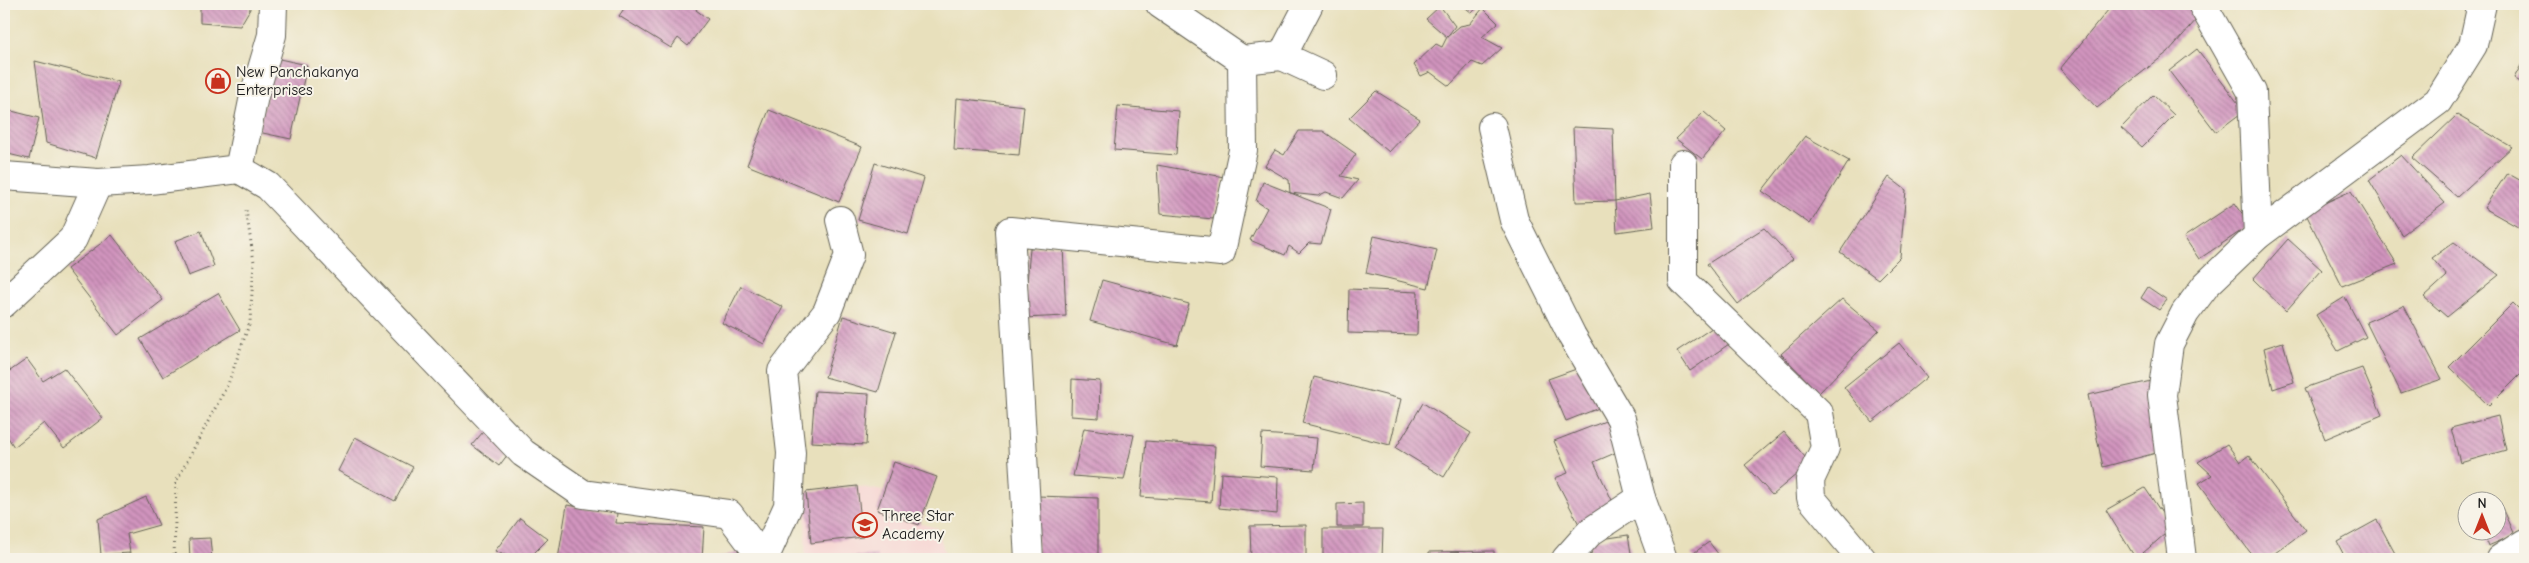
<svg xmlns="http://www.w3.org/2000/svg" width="2529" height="563" font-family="'Comic Neue',sans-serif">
  <defs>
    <pattern id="building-back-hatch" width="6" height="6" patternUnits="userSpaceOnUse" patternTransform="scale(1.25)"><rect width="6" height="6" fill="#d194be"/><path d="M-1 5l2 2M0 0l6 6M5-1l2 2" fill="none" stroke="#a9789a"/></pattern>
  </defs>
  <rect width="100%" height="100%" fill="#f7f3e8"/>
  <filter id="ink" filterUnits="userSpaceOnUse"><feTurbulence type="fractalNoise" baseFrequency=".02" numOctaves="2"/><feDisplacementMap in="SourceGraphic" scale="10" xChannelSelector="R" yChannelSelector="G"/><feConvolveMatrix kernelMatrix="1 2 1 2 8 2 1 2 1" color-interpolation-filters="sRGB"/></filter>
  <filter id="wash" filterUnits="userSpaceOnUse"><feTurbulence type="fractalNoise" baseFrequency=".0096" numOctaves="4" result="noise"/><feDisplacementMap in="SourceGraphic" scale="20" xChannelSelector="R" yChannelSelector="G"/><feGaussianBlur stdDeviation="1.12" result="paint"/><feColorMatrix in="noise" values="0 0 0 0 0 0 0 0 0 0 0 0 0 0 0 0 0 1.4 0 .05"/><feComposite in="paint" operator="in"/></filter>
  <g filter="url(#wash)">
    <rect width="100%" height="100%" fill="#e8e0bc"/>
    <polygon fill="#f7d0cf" points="857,486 883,491 877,510 912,522 938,528 946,559 805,559 806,492"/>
    <g id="blocks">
      <g fill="url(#building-back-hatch)">
        <rect x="145" y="4" width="48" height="2"/>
        <polygon points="200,4 250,4 250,9 240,26 200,23"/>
        <polygon points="627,4 699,4 696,10 708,19 688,46 678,38 671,48 619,16"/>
        <polygon points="1461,4 1480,4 1472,13"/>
        <polygon points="2113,4 2197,4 2204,11 2168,52 2097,108 2060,69"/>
        <polygon points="1440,6 1455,26 1447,37 1426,19"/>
        <polygon points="1483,8 1498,23 1482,37 1502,48 1482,66 1472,62 1449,86 1430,72 1421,76 1414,65 1436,44 1442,47 1447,37 1460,26 1470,24"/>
        <polygon points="2197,49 2244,111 2216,132 2169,71"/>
        <polygon points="275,58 307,65 291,139 258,132"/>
        <polygon points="2525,58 2525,85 2514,78"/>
        <polygon points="35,61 119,82 96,158 46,143"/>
        <polygon points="1376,91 1420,119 1389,152 1349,118"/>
        <polygon points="2153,95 2174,115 2142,147 2121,128"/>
        <polygon points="957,98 1024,106 1019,155 954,150"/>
        <polygon points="1118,106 1179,111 1176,155 1114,150"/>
        <polygon points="4,109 39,118 29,159 4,153"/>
        <polygon points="769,110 862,147 839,202 747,165"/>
        <polygon points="1704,112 1726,131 1702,159 1676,139"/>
        <polygon points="2457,115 2512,147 2457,197 2412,158"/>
        <polygon points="1573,127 1613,129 1615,201 1576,202"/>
        <polygon points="1299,131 1323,131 1356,154 1341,176 1358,180 1343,198 1326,192 1318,196 1290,193 1289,180 1265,166 1275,150 1284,155"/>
        <polygon points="1805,136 1849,161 1810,224 1762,191"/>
        <polygon points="2401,155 2445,203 2402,235 2369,180"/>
        <polygon points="875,163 924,178 908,234 858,220"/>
        <polygon points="1157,165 1224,177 1213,219 1160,214"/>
        <polygon points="2507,173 2525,183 2525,231 2484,208"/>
        <polygon points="1889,177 1906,190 1900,257 1878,279 1840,252"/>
        <polygon points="1263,182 1331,209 1321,244 1309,243 1299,253 1289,246 1285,255 1250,240 1267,208 1256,201"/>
        <polygon points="2351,191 2397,264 2342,286 2305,212"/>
        <polygon points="1650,194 1654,227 1617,232 1615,201"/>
        <polygon points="2235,203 2250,225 2199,259 2184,237"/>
        <polygon points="1764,228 1793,259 1738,304 1707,264"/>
        <polygon points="201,231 214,266 188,276 175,241"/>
        <polygon points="112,235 163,300 118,335 67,269"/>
        <polygon points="1374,236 1437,250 1428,288 1366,273"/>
        <polygon points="2288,239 2322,270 2286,311 2253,279"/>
        <polygon points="2454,242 2499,275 2447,317 2424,297 2447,276 2432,258"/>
        <polygon points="1063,245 1066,316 1024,318 1030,248"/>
        <polygon points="1102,280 1189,304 1177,345 1090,321"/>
        <polygon points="741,286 783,307 764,344 722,323"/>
        <polygon points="2148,287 2167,300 2159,310 2141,298"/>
        <polygon points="1349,289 1418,292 1417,335 1348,333"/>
        <polygon points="218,293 240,330 163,377 140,339"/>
        <polygon points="2345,297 2366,337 2338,351 2316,315"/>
        <polygon points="1842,299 1879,330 1819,393 1781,354"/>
        <polygon points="2513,303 2525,315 2525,370 2489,406 2449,367"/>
        <polygon points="2404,306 2442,379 2401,393 2366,322"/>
        <polygon points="843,316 896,332 878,392 825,377"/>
        <polygon points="1712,328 1729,344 1690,371 1677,351"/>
        <polygon points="2283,342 2294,382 2273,389 2264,348"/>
        <polygon points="1899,343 1927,377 1872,422 1844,387"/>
        <polygon points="4,353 10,371 27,359 43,381 64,368 103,418 64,448 44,423 14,447 4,431"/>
        <polygon points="1582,367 1604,406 1566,421 1548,379"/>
        <polygon points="2362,368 2382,415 2325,439 2305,388"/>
        <polygon points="1314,377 1401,399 1390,445 1302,423"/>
        <polygon points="1072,379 1100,381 1099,418 1071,416"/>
        <polygon points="2151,381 2160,452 2103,467 2088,395"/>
        <polygon points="815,391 869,394 866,445 811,442"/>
        <polygon points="1423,403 1471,433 1444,477 1396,448"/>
        <polygon points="2498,416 2506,450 2460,463 2451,428"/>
        <polygon points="1608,420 1622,450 1594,462 1617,511 1582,530 1555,478 1568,473 1554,441"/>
        <polygon points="488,426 514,446 499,466 472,445"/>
        <polygon points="1084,428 1134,435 1124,480 1073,476"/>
        <polygon points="1784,432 1810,463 1772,495 1745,465"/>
        <polygon points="1262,434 1317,438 1314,470 1260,466"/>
        <polygon points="355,437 413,467 395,501 338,471"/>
        <polygon points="1146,441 1215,446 1211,502 1141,497"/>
        <polygon points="2227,444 2240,462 2249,455 2306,530 2267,559 2255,559 2199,483 2212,475 2198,462"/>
        <polygon points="894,462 937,477 919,525 877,510"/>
        <polygon points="1221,473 1278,477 1277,514 1219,508"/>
        <polygon points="857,486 863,537 811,543 806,492"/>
        <polygon points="2145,488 2172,528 2136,559 2106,510"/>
        <polygon points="1037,496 1098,498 1098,559 1037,559"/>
        <polygon points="146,497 159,525 127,534 130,553 101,555 98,519"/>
        <polygon points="1363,503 1363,527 1337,527 1337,504"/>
        <polygon points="567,505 617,513 616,523 704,527 702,559 558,559"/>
        <polygon points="2502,508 2514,535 2488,546 2482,530 2496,530 2496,511"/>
        <polygon points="520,518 548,539 528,559 514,559 495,551"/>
        <polygon points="2377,520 2398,559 2346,559 2337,542"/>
        <polygon points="1306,525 1306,559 1251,559 1250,526"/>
        <polygon points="1323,529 1383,529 1382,559 1323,559"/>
        <polygon points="1628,535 1632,559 1592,559 1589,541"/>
        <polygon points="210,538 212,559 190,559 189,539"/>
        <polygon points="1709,542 1722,559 1695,559 1691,555"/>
        <polygon points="740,551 742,559 714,559"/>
        <polygon points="1494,551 1494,559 1429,559 1429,552"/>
        <polygon points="877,555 877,559 826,559 826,558"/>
      </g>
    </g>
  </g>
  <g filter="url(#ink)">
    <use href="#blocks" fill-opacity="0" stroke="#636154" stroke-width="1"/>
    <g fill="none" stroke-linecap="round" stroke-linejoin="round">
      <defs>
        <g id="minor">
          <polyline points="1282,56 1323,75"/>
          <polyline points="1242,60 1282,56 1309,4"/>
          <polyline points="1492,127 1514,220 1572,336 1621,419 1641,498 1590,532 1566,559"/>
          <polyline points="1683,164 1683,281 1819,413 1825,448 1810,480 1811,498 1862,559"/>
          <polyline points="239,169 268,186 523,453 583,494 729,514 763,559"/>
          <polyline points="4,176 98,183 150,180 239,169 254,96 272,35 273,4"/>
          <polyline points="2258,235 2438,101 2473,45 2482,4"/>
          <polyline points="4,303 73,239 98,183"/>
          <polyline points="1641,498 1663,559"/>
          <polyline points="764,559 788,506 791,453 782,371 827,312 849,255 840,220"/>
          <polyline points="1029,559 1010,231 1221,252 1243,150 1242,60 1160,4"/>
          <polyline points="2182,559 2162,395 2169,344 2185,313 2206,285 2258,235 2252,92 2202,4"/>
          <polyline points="2500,559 2525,543"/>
        </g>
      </defs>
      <use href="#minor" stroke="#636154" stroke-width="30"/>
      <polyline stroke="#636154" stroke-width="3" stroke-dasharray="1 4" stroke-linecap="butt" points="174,559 176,482 228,384 250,322 254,262 246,210"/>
      <use href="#minor" stroke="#fff" stroke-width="28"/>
    </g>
  </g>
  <defs>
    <symbol id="shop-ring" viewBox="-11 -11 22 22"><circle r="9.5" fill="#f7f3e8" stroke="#c8321e" stroke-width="1.5"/><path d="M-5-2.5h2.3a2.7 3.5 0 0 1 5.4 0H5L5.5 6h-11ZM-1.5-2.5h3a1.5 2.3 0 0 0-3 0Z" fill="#c8321e"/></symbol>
    <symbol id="school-ring" viewBox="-11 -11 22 22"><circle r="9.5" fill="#f7f3e8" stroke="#c8321e" stroke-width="1.5"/><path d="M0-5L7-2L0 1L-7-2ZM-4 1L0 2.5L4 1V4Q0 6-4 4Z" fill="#c8321e"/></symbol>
  </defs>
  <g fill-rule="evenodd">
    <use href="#shop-ring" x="204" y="67" width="28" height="28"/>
    <use href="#school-ring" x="851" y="511" width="28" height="28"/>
  </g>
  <g text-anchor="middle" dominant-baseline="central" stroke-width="4" stroke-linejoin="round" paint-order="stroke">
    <g font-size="16" fill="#1c1c1c" stroke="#f7f3e8" text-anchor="start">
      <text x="236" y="72">New Panchakanya<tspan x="236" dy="18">Enterprises</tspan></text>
      <text x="882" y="516">Three Star<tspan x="882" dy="18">Academy</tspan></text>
    </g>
  </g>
  <rect width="2529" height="563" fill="none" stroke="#f7f3e8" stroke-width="20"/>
  <g transform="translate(2482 516)"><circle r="24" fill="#f7f3e8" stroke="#9f9d96"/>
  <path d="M0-4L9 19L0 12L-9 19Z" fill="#c8321e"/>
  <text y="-8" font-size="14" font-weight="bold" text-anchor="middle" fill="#1c1c1c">N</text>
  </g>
</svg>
